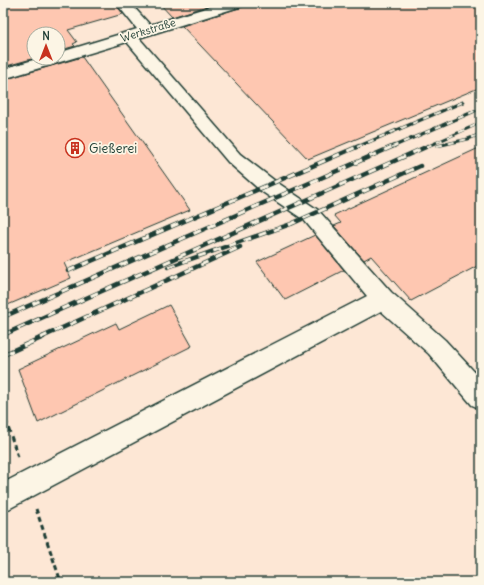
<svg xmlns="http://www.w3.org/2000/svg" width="484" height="585" font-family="Delius,sans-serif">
  <rect width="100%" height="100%" fill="#fcf5e5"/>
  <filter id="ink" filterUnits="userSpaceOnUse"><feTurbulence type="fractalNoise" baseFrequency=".025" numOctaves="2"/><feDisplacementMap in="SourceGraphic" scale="8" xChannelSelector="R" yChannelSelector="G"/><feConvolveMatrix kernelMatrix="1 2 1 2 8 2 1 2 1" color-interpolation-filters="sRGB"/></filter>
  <g filter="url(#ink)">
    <path fill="#fde7d5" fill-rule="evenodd" d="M3 3H481V582H3ZM34 34H58V58H34Z"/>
    <g fill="#fec7b1" stroke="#1f3d34">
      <polygon points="3,3 115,3 123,14 68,30 77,42 73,44 75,46 58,51 58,34 34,34 35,58 3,67"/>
      <polygon points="159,3 217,3 172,17"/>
      <polygon points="245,3 481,3 481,87 308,159 182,26 242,7"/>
      <polygon points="82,57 190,210 64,263 71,278 3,307 3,80"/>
      <polygon points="481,147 481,264 411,301 371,256 364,260 334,226 341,223 334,215"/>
      <polygon points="315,235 344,270 285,300 257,262"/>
      <polygon points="169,305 192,346 38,423 18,369 116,323 119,329"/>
    </g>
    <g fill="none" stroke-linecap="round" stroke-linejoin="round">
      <defs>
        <polygon id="minor" points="116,3 130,3 150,25 222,3 244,3 242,6 139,38 240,154 275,181 318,210 391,292 445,340 481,379 481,409 472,405 429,354 381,311 3,512 3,483 367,296 304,220 261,191 228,162 127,42 3,79 3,69 40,58 58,58 58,53 137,29"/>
      </defs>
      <use href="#minor" stroke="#1f3d34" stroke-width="3"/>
      <g stroke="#1f3d34" stroke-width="3" stroke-dasharray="5 3.5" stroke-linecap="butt">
        <polyline points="3,412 19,460"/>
        <polyline points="36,509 61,582"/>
      </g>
      <use href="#minor" fill="#fcf5e5" fill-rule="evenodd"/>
      <defs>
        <g id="rail-far2">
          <polyline points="437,146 468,139 481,134"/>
          <polyline points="357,147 463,102"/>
          <polyline points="392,147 475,111"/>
          <polyline points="426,147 478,124"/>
        </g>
        <g id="rail-far1">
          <polyline points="168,267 291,224 420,166"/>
          <polyline points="68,271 359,146"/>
          <polyline points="3,317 394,146"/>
          <polyline points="3,335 428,146"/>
          <polyline points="40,338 240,247"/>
        </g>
        <polyline id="rail" points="3,355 43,337"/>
      </defs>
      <use href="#rail-far2" stroke="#1f3d34" stroke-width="3"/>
      <use href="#rail-far1" stroke="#1f3d34" stroke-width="4.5"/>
      <use href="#rail" stroke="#1f3d34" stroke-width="5"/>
      <use href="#rail-far2" stroke="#fcf5e5" stroke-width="2" stroke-dasharray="6" stroke-linecap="butt"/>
      <use href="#rail-far1" stroke="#fcf5e5" stroke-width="3" stroke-dasharray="8" stroke-linecap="butt"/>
      <use href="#rail" stroke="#fcf5e5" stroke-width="3.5" stroke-dasharray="11" stroke-linecap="butt"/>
    </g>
  </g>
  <defs>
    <symbol id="building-ring" viewBox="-11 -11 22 22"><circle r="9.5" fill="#fcf5e5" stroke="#c8321e" stroke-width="1.5"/><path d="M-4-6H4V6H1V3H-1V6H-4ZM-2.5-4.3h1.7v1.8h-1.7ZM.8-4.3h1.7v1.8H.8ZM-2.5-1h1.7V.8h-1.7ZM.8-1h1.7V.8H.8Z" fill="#c8321e"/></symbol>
  </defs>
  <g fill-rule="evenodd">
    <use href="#building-ring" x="64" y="137" width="22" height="22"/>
  </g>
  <g text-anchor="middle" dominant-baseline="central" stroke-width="3.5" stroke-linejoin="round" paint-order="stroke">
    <g font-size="11" fill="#1f3d34" stroke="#fcf5e5">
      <text transform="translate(148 30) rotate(-17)">Werkstraße</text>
    </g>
    <g font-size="13" fill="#1f3d34" stroke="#fcf5e5" text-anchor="start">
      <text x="89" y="148">Gießerei</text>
    </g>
  </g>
  <rect width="484" height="585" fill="none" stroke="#fcf5e5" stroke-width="16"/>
  <rect x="8" y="8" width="468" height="569" fill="none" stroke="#1f3d34" stroke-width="1.5" filter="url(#ink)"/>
  <g transform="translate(46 46)"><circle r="19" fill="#fcf5e5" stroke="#a4ab9e"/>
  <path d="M0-3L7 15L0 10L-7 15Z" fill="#c8321e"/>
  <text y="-6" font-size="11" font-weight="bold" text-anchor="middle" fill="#1f3d34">N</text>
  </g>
</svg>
